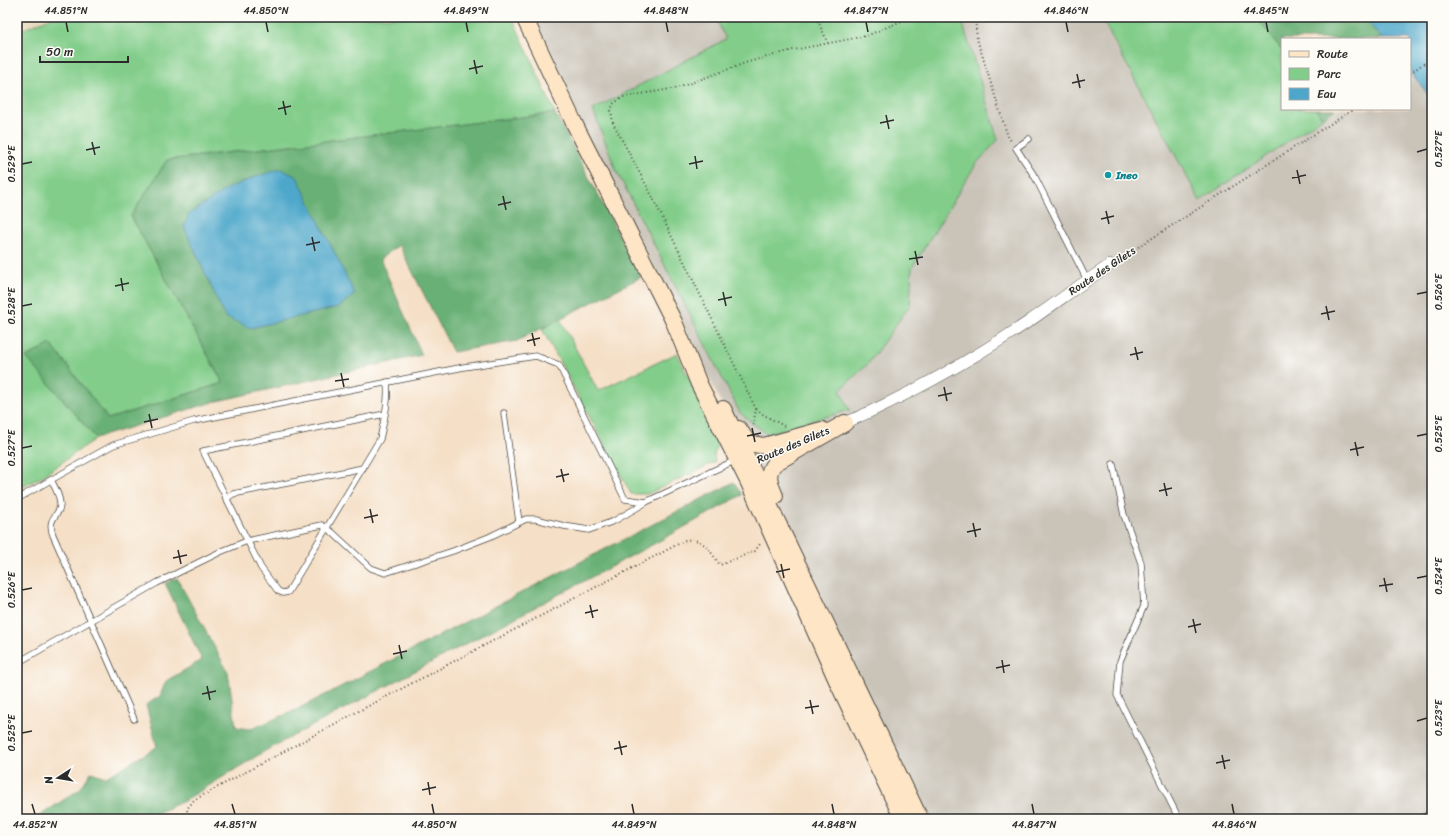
<svg xmlns="http://www.w3.org/2000/svg" width="1449" height="836" font-family="Sriracha,sans-serif">
  <rect width="100%" height="100%" fill="#fdfcf7"/>
  <filter id="ink" filterUnits="userSpaceOnUse"><feTurbulence type="fractalNoise" baseFrequency=".025" numOctaves="2"/><feDisplacementMap in="SourceGraphic" scale="8" xChannelSelector="R" yChannelSelector="G"/><feConvolveMatrix kernelMatrix="1 2 1 2 8 2 1 2 1" color-interpolation-filters="sRGB"/></filter>
  <filter id="wash" filterUnits="userSpaceOnUse"><feTurbulence type="fractalNoise" baseFrequency=".012" numOctaves="4" result="noise"/><feDisplacementMap in="SourceGraphic" scale="16" xChannelSelector="R" yChannelSelector="G"/><feGaussianBlur stdDeviation="0.9" result="paint"/><feColorMatrix in="noise" values="0 0 0 0 0 0 0 0 0 0 0 0 0 0 0 0 0 1.4 0 .05"/><feComposite in="paint" operator="in"/></filter>
  <g filter="url(#wash)">
    <rect width="100%" height="100%" fill="#f5dfc6"/>
    <polygon fill="#e4d6b7" points="17,17 52,17 17,32"/>
    <polygon fill="#c9c3b8" points="527,17 1364,17 1382,39 1282,39 1282,109 1410,109 1410,72 1432,100 1432,819 921,819 740,440"/>
    <g fill="#82cd8a" stroke="#567c5a">
      <polygon points="52,17 512,17 555,113 167,160 131,216 223,383 108,419 51,345 26,357 96,438 43,476 17,490 17,32"/>
      <polygon points="715,17 992,17 963,24 998,140 976,164 912,268 910,305 868,364 840,390 850,410 766,434 740,413 616,170 593,110 726,39"/>
      <polygon points="1101,17 1256,17 1282,50 1282,109 1316,109 1322,118 1200,201"/>
      <polygon points="560,319 598,391 677,353 711,425 719,439 714,455 715,462 648,494 631,494 542,329"/>
    </g>
    <g fill="#69b076" stroke="#4a6e50">
      <polygon points="1256,17 1364,17 1382,39 1282,39 1282,50"/>
      <polygon points="1316,109 1335,109 1322,118"/>
      <polygon points="555,113 641,277 517,341 453,352 399,245 380,259 422,355 213,402 96,438 26,357 51,344 108,419 223,383 131,216 167,160"/>
      <polygon points="734,482 742,495 663,539 265,751 184,801 143,819 35,819 80,789 91,772 106,777 157,747 146,705 160,696 166,681 202,660 165,583 177,578 228,672 236,727 251,729 296,710"/>
    </g>
    <g fill="#4ea7cb" stroke="#3c697b">
      <polygon points="1364,17 1432,17 1432,100 1410,71 1410,39 1382,39"/>
      <polygon points="281,169 297,177 355,294 339,307 251,328 225,317 184,227 189,214 228,188 258,176"/>
    </g>
  </g>
  <g filter="url(#ink)">
    <g fill="none" stroke-linecap="round" stroke-linejoin="round">
      <defs>
        <g id="lane">
          <polyline points="1029,139 1016,148 1035,177 1087,280"/>
          <polyline points="504,413 519,522"/>
          <path d="M385 414 203 451 261 568 278 591 283 593 288 592 380 439C384 420 389 402 387 382"/>
          <polyline points="1113,464 1124,515 1141,563 1144,606 1120,661 1117,695 1179,819"/>
          <path d="M51 480C55 487 60 496 60 504 61 516 46 516 53 535L134 719"/>
          <polyline points="17,499 113,445 194,421 464,367 536,356 559,365 625,499 646,502 736,460"/>
          <polyline points="226,499 233,494 363,468"/>
          <polyline points="17,663 157,583 220,552 247,541 322,525 332,532 371,568 385,573 453,551 489,537 526,519 536,519 564,526 589,530 614,521 645,503"/>
          <polyline points="1420,819 1432,813"/>
        </g>
        <path id="street" d="M845 423C909 395 970 361 1028 322 1056 303 1082 283 1110 265"/>
        <g id="secondary">
          <polyline points="524,17 574,123 674,322 699,384 749,483 839,685 903,819"/>
          <polyline points="723,409 920,819"/>
          <polyline points="739,429 748,443 764,446 822,430"/>
          <path d="M775 496C770 484 765 473 775 463L845 423"/>
        </g>
      </defs>
      <use href="#lane" stroke="#494642" stroke-width="7"/>
      <use href="#street" stroke="#494642" stroke-width="12"/>
      <use href="#secondary" stroke="#494642" stroke-width="18"/>
      <g stroke="#494642" stroke-width="2" stroke-dasharray="1 3" stroke-linecap="butt">
        <polyline points="816,17 828,43"/>
        <polyline points="975,17 977,39 1008,137 1012,142"/>
        <polyline points="1410,73 1432,58"/>
        <polyline points="1118,260 1354,109"/>
        <polyline points="756,409 764,415 784,426"/>
        <polyline points="753,425 756,409 651,194 613,123 611,111 613,104 623,97 677,88 748,62 793,50 866,36 911,17"/>
        <path d="M188 819 187 809 194 800 355 713 686 540C704 537 711 553 720 565L755 551 760 544"/>
      </g>
      <use href="#lane" stroke="#fff" stroke-width="5.5"/>
      <use href="#street" stroke="#fff" stroke-width="11"/>
      <use href="#secondary" stroke="#fde5c5" stroke-width="16"/>
    </g>
  </g>
  <path fill="none" stroke="#2b2b2b" stroke-width="1.5" d="M66 22 68 32M266 22 268 32M466 22 468 32M666 22 668 32M866 22 868 32M1066 22 1068 32M1266 22 1268 32M474 60 477 74M469 69 483 66M1077 74 1080 88M1072 83 1085 80M283 101 286 115M278 109 291 106M886 115 889 129M880 123 894 120M92 142 95 155M86 150 100 147M1417 152 1427 149M695 156 697 169M22 164 32 162M689 164 703 161M1297 170 1300 184M1292 178 1306 175M503 196 506 210M498 205 511 202M1106 211 1109 224M1101 219 1114 216M312 237 315 251M306 245 320 242M915 251 918 265M909 259 923 257M121 278 123 291M115 286 129 283M723 292 726 306M1417 294 1427 292M718 300 732 297M22 306 32 304M1326 306 1329 320M1321 314 1335 311M532 333 535 346M527 341 540 338M1135 347 1138 360M1130 355 1143 352M341 373 344 387M335 381 349 379M944 387 947 401M938 396 952 393M149 414 152 428M144 422 158 419M752 428 755 442M747 436 761 433M1417 436 1427 434M1355 442 1358 456M22 448 32 446M1350 450 1364 447M561 469 564 482M556 477 569 474M1164 483 1167 496M1159 491 1172 488M370 509 373 523M364 518 378 515M973 523 976 537M967 532 981 529M178 550 181 564M173 558 187 555M781 564 784 578M776 572 790 569M1384 578 1387 592M1417 578 1427 576M1379 586 1393 584M22 590 32 588M590 605 593 618M585 613 598 610M1193 619 1196 633M1188 627 1201 624M399 645 402 659M393 654 407 651M1002 660 1004 673M996 668 1010 665M207 686 210 700M202 694 216 691M810 700 813 714M805 708 819 706M1417 721 1427 718M22 733 32 731M619 741 622 755M614 749 627 746M1222 755 1225 769M1216 763 1230 760M428 782 430 795M422 790 436 787M32 804 35 814M232 804 235 814M432 804 434 814M632 804 634 814M832 804 834 814M1032 804 1034 814M1232 804 1234 814"/>
  <circle fill="#0f9aa8" stroke="#fdfcf7" stroke-width="1.5" cx="1108" cy="175" r="4"/>
  <g text-anchor="middle" dominant-baseline="central" stroke-width="3" stroke-linejoin="round" paint-order="stroke">
    <g font-size="11" font-weight="bold" fill="#0d838f" stroke="#fdfcf7" text-anchor="start">
      <text x="1116" y="175">Ineo</text>
    </g>
    <g font-size="11" fill="#2b2b2b" stroke="#fdfcf7">
      <text transform="translate(1102 271) rotate(-34)">Route des Gilets</text>
      <text transform="translate(793 445) rotate(-23)">Route des Gilets</text>
    </g>
  </g>
  <rect width="1449" height="836" fill="none" stroke="#fdfcf7" stroke-width="44"/>
  <rect x="1281" y="38" width="130" height="72" fill="#fdfcf7" stroke="#a9a8a5"/>
  <rect x="1289" y="51" width="20" height="6" fill="#fde5c5" stroke="#a9a8a5"/>
  <text x="1317" y="58" font-size="12" fill="#2b2b2b">Route</text>
  <rect x="1289" y="68" width="20" height="12" fill="#82cd8a" stroke="#a9a8a5"/>
  <text x="1317" y="78" font-size="12" fill="#2b2b2b">Parc</text>
  <rect x="1289" y="88" width="20" height="12" fill="#4ea7cb" stroke="#a9a8a5"/>
  <text x="1317" y="98" font-size="12" fill="#2b2b2b">Eau</text>
  <g transform="translate(58 778) rotate(258)" stroke="#fdfcf7" stroke-width="3" paint-order="stroke">
  <path d="M0-3L7 15L0 10L-7 15Z" fill="#2b2b2b"/>
  <text y="-6" font-size="11" font-weight="bold" text-anchor="middle" fill="#2b2b2b">N</text>
  </g>
  <path d="M40 56v6h88v-6" fill="none" stroke="#2b2b2b" stroke-width="2"/>
  <text x="46" y="56" font-size="12" fill="#2b2b2b" stroke="#fdfcf7" stroke-width="3" paint-order="stroke">50 m</text>
  <rect x="22" y="22" width="1405" height="792" fill="none" stroke="#2b2b2b" stroke-width="1.5"/>
  <g font-size="10" text-anchor="middle" fill="#2b2b2b">
    <text x="66" y="14">44.851°N</text>
    <text x="266" y="14">44.850°N</text>
    <text x="466" y="14">44.849°N</text>
    <text x="666" y="14">44.848°N</text>
    <text x="866" y="14">44.847°N</text>
    <text x="1066" y="14">44.846°N</text>
    <text x="1266" y="14">44.845°N</text>
    <text transform="translate(1438 149) rotate(-90)" y="4">0.527°E</text>
    <text transform="translate(11 164) rotate(-90)" y="4">0.529°E</text>
    <text transform="translate(1438 292) rotate(-90)" y="4">0.526°E</text>
    <text transform="translate(11 306) rotate(-90)" y="4">0.528°E</text>
    <text transform="translate(1438 434) rotate(-90)" y="4">0.525°E</text>
    <text transform="translate(11 448) rotate(-90)" y="4">0.527°E</text>
    <text transform="translate(1438 576) rotate(-90)" y="4">0.524°E</text>
    <text transform="translate(11 590) rotate(-90)" y="4">0.526°E</text>
    <text transform="translate(1438 718) rotate(-90)" y="4">0.523°E</text>
    <text transform="translate(11 733) rotate(-90)" y="4">0.525°E</text>
    <text x="35" y="828">44.852°N</text>
    <text x="235" y="828">44.851°N</text>
    <text x="434" y="828">44.850°N</text>
    <text x="634" y="828">44.849°N</text>
    <text x="834" y="828">44.848°N</text>
    <text x="1034" y="828">44.847°N</text>
    <text x="1234" y="828">44.846°N</text>
  </g>
</svg>
